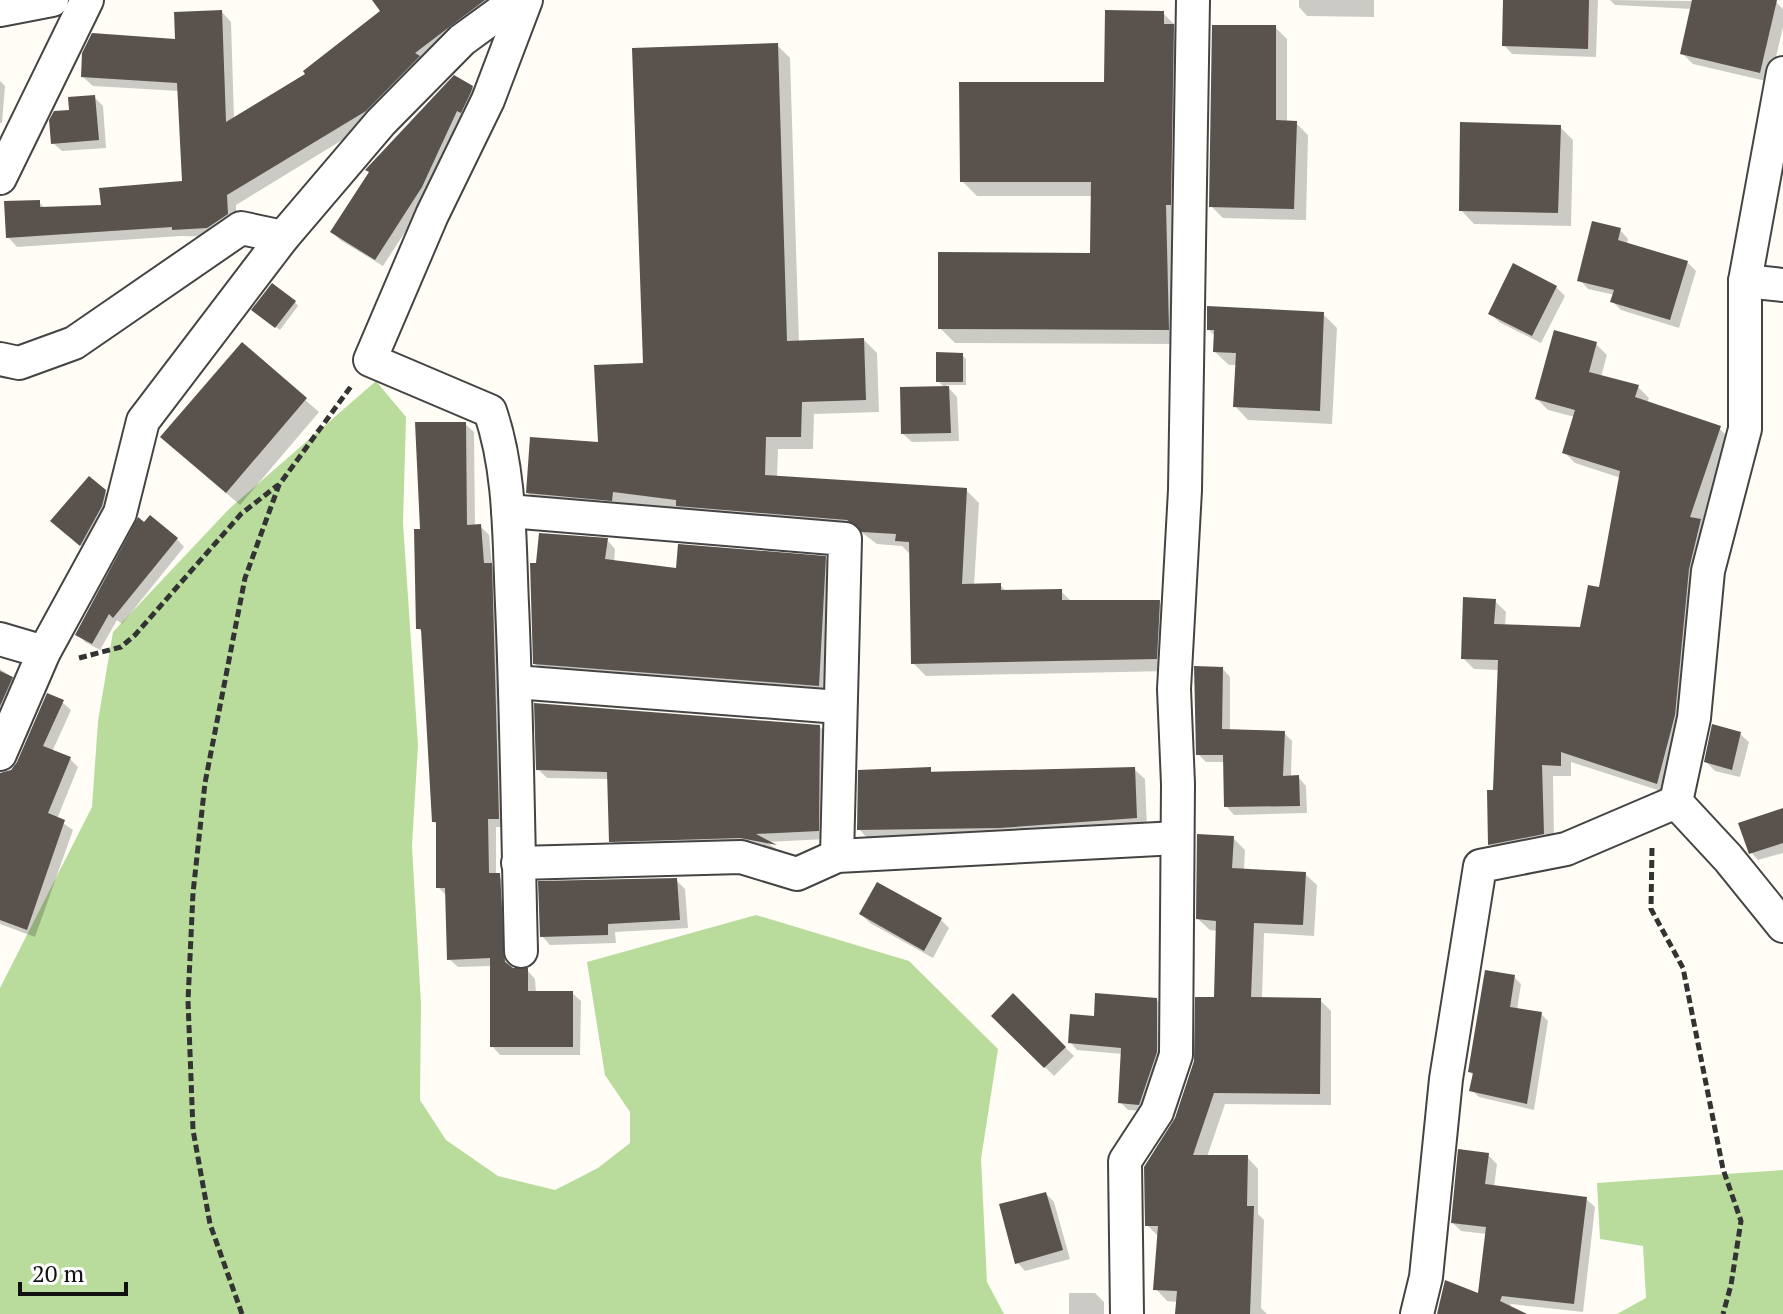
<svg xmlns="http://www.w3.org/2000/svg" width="1783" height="1314" font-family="'PT Serif',serif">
  <rect width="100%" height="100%" fill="#fffdf5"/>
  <g fill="#b9dc9c">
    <polygon points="376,381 406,417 403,523 418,745 412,846 421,1004 420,1100 446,1140 498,1176 555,1190 598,1168 630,1143 630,1112 605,1075 587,962 756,915 909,961 998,1049 981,1159 987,1282 1004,1314 0,1314 0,988 92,807 98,721 113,632 229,509"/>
    <polygon points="1783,1170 1783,1314 1617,1314 1646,1298 1643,1246 1600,1239 1597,1183"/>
  </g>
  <g fill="#0003">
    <polygon points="394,0 507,0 375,120 236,205 236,224 217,237 181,236 17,247 8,237 39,202 45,209 103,207 184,183 179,91 93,86 83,77 177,41 222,12 231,22 234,120 308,74"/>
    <polygon points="1299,0 1374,0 1374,17 1307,16 1299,7"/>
    <polygon points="1505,0 1598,0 1596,57 1512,54 1504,45"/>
    <polygon points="1610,0 1776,2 1783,9 1783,27 1770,82 1693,64 1682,53 1692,9 1615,5"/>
    <polygon points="1163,13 1178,28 1183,344 955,343 940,328 1092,255 1093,196 977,196 962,181 1106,84"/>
    <polygon points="1275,27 1287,39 1287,122 1296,123 1308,135 1306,220 1223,218 1211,206"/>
    <polygon points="777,45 790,58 799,343 864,340 877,353 879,412 814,414 813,449 778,449 777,478 966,490 979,503 974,586 1000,585 1007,592 1061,591 1072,602 1159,602 1172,615 1169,671 926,676 913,663 911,555 902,546 877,544 861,532 691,518 684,511 625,504 624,513 541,506 528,493 600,444 645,365"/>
    <polygon points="0,81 5,86 2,123 0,123"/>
    <polygon points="472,87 479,95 429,195 383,266 340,240 333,232 370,173"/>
    <polygon points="94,97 103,106 106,148 62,151 53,143 71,112"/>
    <polygon points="1560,127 1573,140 1571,226 1474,224 1461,210"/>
    <polygon points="1620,230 1628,239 1627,245 1687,262 1696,271 1679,328 1621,310 1613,302 1615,295 1588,289 1580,280"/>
    <polygon points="1556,287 1565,296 1541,343 1499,322 1490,313"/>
    <polygon points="295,302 298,306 280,330 258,314"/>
    <polygon points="1323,314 1337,328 1332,424 1248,420 1235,406 1237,365 1229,365 1215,352 1216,337 1209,330"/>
    <polygon points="1596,344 1607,355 1601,377 1638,387 1649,398 1647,403 1719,428 1730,439 1702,522 1711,532 1667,793 1571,762 1571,776 1553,776 1554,844 1500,855 1490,844 1495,792 1499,670 1474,669 1463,658 1495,601 1506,612 1505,626 1582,630 1601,590 1621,478 1575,463 1564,452 1575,417 1548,410 1537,399"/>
    <polygon points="242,345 319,412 240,505 176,450"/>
    <polygon points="962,355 966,359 966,385 946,385 957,397 959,441 912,442 903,434 945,388 938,381"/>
    <polygon points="465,424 474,432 475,526 480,526 489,535 492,566 499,574 507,827 496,827 496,875 508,884 513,970 527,970 535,979 536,993 572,993 581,1001 580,1055 500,1055 492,1046 492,966 458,967 449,959 447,896 438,887 438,825 434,822 423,633 418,628 422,531"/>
    <polygon points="105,492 114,501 90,553 62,529"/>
    <polygon points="177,539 184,547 122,624 117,620 100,650 85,642 78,634"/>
    <polygon points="607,540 615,549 614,562 678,570 825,558 833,567 827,694 544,672 535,664"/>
    <polygon points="1222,668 1230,677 1230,731 1284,733 1292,741 1291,777 1298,777 1306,786 1307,813 1234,815 1226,806 1225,762 1206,762 1198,754"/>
    <polygon points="0,669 16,680 0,723"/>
    <polygon points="62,702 71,710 52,752 70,759 78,767 57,819 73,830 35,937 0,924 0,833 19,763"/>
    <polygon points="819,726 828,735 827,839 766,842 781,852 751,846 620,849 611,841 609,779 547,778 538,769"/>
    <polygon points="1740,734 1749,742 1740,777 1715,771 1706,762"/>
    <polygon points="1134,769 1145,779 1147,829 869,840 859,829 860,772"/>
    <polygon points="1783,810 1783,853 1758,860 1750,851"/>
    <polygon points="1233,838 1245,850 1244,870 1305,874 1317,885 1314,936 1264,933 1262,999 1320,1000 1331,1011 1331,1105 1225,1104 1207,1157 1247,1157 1258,1169 1258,1214 1264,1220 1261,1308 1267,1314 1177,1314 1178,1302 1167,1301 1156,1289 1159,1237 1147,1225 1216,999 1218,931 1210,930 1198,919"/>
    <polygon points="676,880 685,889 688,928 615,932 616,943 550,945 542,936"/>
    <polygon points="861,914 941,920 949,928 933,958 870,923"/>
    <polygon points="1514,977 1521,984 1517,1010 1541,1014 1548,1021 1534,1110 1479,1097 1472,1090 1474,1076 1470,1072"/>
    <polygon points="1013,996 1074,1056 1054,1076 993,1016"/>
    <polygon points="1157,1000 1164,1008 1164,1060 1147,1111 1128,1110 1120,1102 1123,1054 1077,1050 1070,1042 1096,1018"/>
    <polygon points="1488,1155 1497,1164 1494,1187 1586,1199 1595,1207 1583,1312 1511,1304 1507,1314 1439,1314 1480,1301 1487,1234 1461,1231 1453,1223"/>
    <polygon points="1046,1194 1054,1202 1070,1259 1025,1271 1017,1262"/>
    <polygon points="1069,1293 1095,1293 1104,1302 1104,1314 1069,1314"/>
  </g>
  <g fill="#5a524d">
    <polygon points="372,0 485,0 415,53 420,56 366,111 227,195 228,214 207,228 172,230 172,227 6,238 4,201 40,200 40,207 101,205 99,188 182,181 177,83 81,77 82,53 92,33 175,39 174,12 222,10 226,122 305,74 303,71 380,11"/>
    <polygon points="1503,0 1589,0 1588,49 1502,46"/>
    <polygon points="1692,0 1777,0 1760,73 1680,54"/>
    <polygon points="1105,10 1164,11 1164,24 1174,24 1171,205 1166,205 1169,330 938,329 938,252 1090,253 1091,182 960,182 959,82 1104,82"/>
    <polygon points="1212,25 1276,25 1276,120 1297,121 1294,209 1209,207"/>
    <polygon points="778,43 787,341 864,338 866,400 802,402 801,437 766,437 765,475 967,488 962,584 1001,583 1001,590 1062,589 1062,600 1160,600 1157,659 911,664 909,542 895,541 896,534 862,532 847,520 676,506 676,500 613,492 612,501 526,493 530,437 598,442 594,365 643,363 632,48"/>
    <polygon points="454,75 473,86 471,92 461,113 457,111 422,187 375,260 330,232 369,172 365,170"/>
    <polygon points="95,95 99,140 51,144 49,120 54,111 69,110 68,97"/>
    <polygon points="1460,122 1561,125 1558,213 1459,211"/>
    <polygon points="1592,221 1621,228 1618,240 1688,261 1670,320 1610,302 1614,290 1577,281"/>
    <polygon points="1513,263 1557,286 1532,336 1488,314"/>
    <polygon points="272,283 296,301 275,328 251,310"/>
    <polygon points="1207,306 1324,312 1320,411 1233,407 1236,353 1213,352 1214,330 1207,330"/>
    <polygon points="1554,330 1597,342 1589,372 1639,385 1635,397 1721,426 1690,517 1701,519 1689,569 1675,715 1657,784 1561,752 1561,766 1542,765 1544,834 1488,845 1487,790 1493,790 1498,660 1461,659 1463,597 1496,599 1494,624 1580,627 1588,585 1599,587 1620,471 1562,453 1575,410 1535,399"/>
    <polygon points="242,342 307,398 226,493 160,437"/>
    <polygon points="936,352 963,353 963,382 936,382"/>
    <polygon points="949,386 951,433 901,434 900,387"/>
    <polygon points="415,422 466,422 467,525 481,524 484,563 492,563 499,819 488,819 489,873 500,873 505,962 513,968 528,968 528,991 573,991 573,1047 490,1047 490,958 447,960 445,888 436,888 436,822 432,822 421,629 416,629 414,529 420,529"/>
    <polygon points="89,476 106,490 102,506 80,546 50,521"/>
    <polygon points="150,515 178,538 113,618 109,614 92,644 75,635 138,517 144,522"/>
    <polygon points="539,533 608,538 605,559 676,568 678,544 826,556 819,686 533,664 530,563 536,563"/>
    <polygon points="1194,666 1223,667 1222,729 1285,731 1283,776 1299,775 1300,806 1224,807 1223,755 1196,755"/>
    <polygon points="0,671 13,677 0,706"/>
    <polygon points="47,693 64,700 43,746 71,757 48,813 65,820 27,930 0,920 0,773 11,770 17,762"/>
    <polygon points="534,703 820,725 819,831 756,834 777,845 740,838 609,842 607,772 536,770"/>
    <polygon points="1712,724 1741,732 1732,770 1704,762"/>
    <polygon points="931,767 931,772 1135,767 1137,818 1000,828 857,830 858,770"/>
    <polygon points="1783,808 1783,843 1749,854 1738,823"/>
    <polygon points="1197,834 1234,836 1232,868 1306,872 1303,925 1254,923 1251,997 1321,998 1320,1094 1214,1093 1193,1155 1248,1155 1247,1206 1254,1206 1250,1314 1175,1314 1177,1291 1153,1290 1158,1226 1145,1226 1144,1167 1175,1118 1194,1061 1195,997 1214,997 1216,921 1196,919"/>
    <polygon points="677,878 680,920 608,924 608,935 540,937 538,881"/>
    <polygon points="877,882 942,918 924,951 859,914"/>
    <polygon points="1485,970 1515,975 1510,1007 1542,1012 1527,1104 1469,1091 1473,1073 1468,1072"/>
    <polygon points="1013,993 1066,1047 1044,1068 991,1016"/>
    <polygon points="1095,993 1157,998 1157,1052 1139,1105 1118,1103 1121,1048 1068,1043 1070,1014 1094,1016"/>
    <polygon points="1458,1149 1489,1153 1485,1184 1587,1197 1574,1304 1502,1296 1500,1301 1527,1314 1437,1314 1445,1280 1478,1293 1486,1227 1451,1223"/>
    <polygon points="1046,1192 1063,1250 1015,1264 999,1204"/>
  </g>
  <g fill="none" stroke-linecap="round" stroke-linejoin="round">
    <defs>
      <g id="minor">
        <polyline points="0,10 52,0"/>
        <polyline points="0,178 87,0"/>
        <polyline points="1745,281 1783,285"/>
        <polyline points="0,359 19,363 74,343 241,228 283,237"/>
        <polyline points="508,511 845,539 837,856"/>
        <polyline points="0,639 44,652"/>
        <polyline points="515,682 839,707"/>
        <polyline points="0,754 44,652 120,513 143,421 283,237 381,122 462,40 517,0"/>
        <polyline points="1676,802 1694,718 1708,571 1745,429 1745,281 1783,73"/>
        <polyline points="1676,802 1728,858 1783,926"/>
        <polyline points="518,863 741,857 797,874 837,856 1177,838"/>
        <path d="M521 951C518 835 517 720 512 604 509 539 511 472 490 411L370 360 432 215 488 100 526 0"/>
        <polyline points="1127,1314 1125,1161 1157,1112 1176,1055 1178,784 1174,689 1185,490 1193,0"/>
        <polyline points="1417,1314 1426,1277 1446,1079 1480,866 1566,849 1676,802"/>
      </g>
    </defs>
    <use href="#minor" stroke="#444" stroke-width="36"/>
    <g stroke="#333" stroke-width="5" stroke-dasharray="8 4" stroke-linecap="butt">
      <polyline points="79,658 121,647 135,635 241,514 278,485"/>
      <polyline points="1652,848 1651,909 1683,968 1723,1169 1741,1221 1731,1285 1723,1314"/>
      <polyline points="242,1314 210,1224 193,1130 188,1001 193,893 205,783 245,578 279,485 352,385"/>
    </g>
    <use href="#minor" stroke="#fff" stroke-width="32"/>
  </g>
  <path d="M20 1282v12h106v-12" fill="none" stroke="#111111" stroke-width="4"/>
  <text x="32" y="1282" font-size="24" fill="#111111" stroke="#ffffff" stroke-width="6" paint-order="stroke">20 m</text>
</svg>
